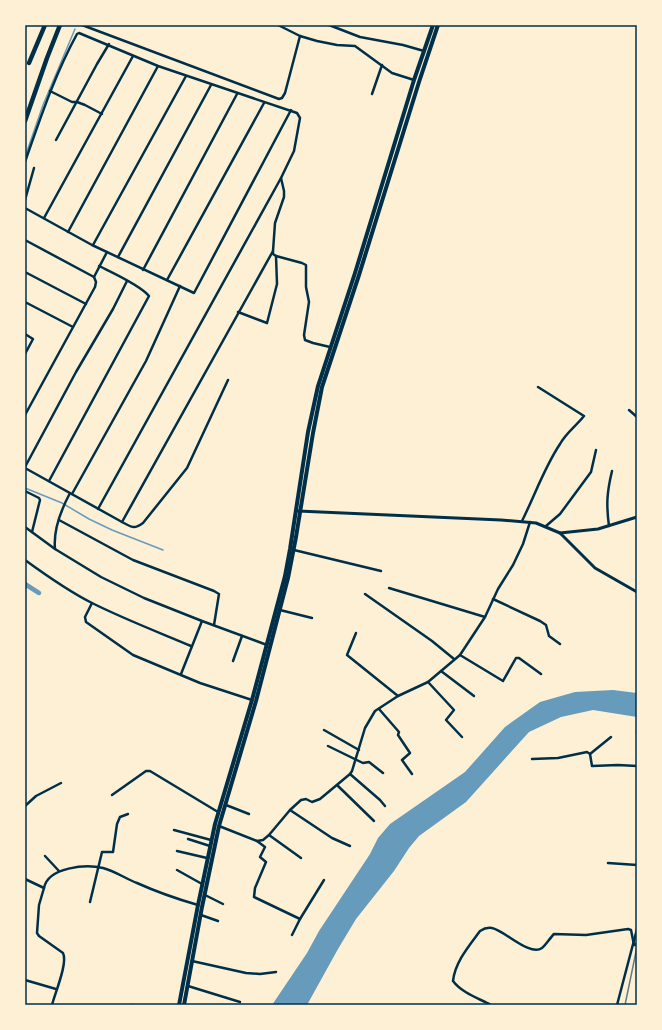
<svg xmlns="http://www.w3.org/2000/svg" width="662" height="1030" font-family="'Zilla Slab',serif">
  <rect width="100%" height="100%" fill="#fdf0d5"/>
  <polygon fill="#669bbc" points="613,690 637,693 637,717 593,710 561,717 529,732 466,802 419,836 409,848 394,871 356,919 338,949 307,1005 272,1005 307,953 319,931 370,854 378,838 390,824 465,772 505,727 540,702 575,692"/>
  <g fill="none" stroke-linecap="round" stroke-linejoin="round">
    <g stroke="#669bbc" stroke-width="1.5">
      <polyline points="25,157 43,105 75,29"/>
      <polyline points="25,488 62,503 89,519 112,530 163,550"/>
    </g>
    <polyline stroke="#669bbc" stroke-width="4.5" points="25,584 39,593"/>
    <g stroke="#003049" stroke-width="2.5">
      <polyline points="82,25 279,99 282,98 285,93 300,36"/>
      <polyline points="278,25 300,36 317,41 337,45 355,46 392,73 414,80"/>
      <polyline points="329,25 360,37 403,45 424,51"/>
      <polyline points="50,91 72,102 77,102 85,105 102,114"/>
      <polyline points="372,94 382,65"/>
      <polyline points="56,140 97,64 109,44"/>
      <path d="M25 162C40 119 55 74 77 34L79 33 158 66 297 113 300 118 294 151 281 178 98 509"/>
      <polyline points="25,200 34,168"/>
      <polyline points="25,208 92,245 194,293 291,110"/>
      <polyline points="44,218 133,56"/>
      <polyline points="68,232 158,66"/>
      <polyline points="25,240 94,277"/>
      <polyline points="93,245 186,76"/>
      <polyline points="273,251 273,254 276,256 302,263 306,265 306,287 309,302 304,335 305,340 313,343 330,347"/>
      <polyline points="118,257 211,85"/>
      <polyline points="143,270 237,94"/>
      <polyline points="25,272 86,304"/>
      <polyline points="167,280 264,103"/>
      <polyline points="25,302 73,327"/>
      <polyline points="238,312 267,323 277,284 276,256"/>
      <polyline points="25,334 33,339 25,354"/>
      <polyline points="629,410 637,417"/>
      <polyline points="25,415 95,287 96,282 94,277 107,252"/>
      <polyline points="25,467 76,372 113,309 127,281"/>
      <path d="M25 468 122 522C132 527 133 530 143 523L187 468 228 380"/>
      <path d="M49 481 149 296C140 285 113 273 99 266"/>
      <polyline points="25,491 39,498 40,500 32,532"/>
      <polyline points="72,494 146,361 180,286"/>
      <polyline points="59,520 133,560 214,591 219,594 214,625"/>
      <path d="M522 521C535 495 544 468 560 444 566 433 576 426 584 416L538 387"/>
      <polyline points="122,522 273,251 275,223 284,197 284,191 281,178"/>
      <polyline points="546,526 560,514 591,472 596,450"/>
      <path d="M609 526C606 504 607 492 612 471"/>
      <polyline points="25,527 55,549 101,577 144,598 202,621 267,645"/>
      <path d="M55 549C53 529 61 510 70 493"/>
      <polyline points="294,550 381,571"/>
      <path d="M25 560C47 576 68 591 92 603 124 619 158 632 191 646"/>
      <polyline points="389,588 485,617"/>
      <polyline points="365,594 432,641 454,659"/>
      <polyline points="493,599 540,621 546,625 549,636 560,644"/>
      <polyline points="92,603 85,617 86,622 133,655 200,683 252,700"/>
      <polyline points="280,610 312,618"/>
      <polyline points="356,633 347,655 398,696"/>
      <polyline points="460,655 503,681 516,658 519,658 541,674"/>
      <polyline points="233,661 242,636"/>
      <polyline points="441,671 474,696"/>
      <polyline points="181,674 202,621"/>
      <polyline points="428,682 454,710 446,720 462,737"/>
      <polyline points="379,709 399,732 398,735 410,753 402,760 412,774"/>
      <polyline points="324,730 359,750"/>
      <polyline points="637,731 637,734"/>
      <polyline points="328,746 363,763 369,762 383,773"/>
      <polyline points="590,754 611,737"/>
      <polyline points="532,759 558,758 587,752 590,754 592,766 618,765 637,766"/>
      <polyline points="350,774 380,800 385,806"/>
      <polyline points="337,785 374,821"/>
      <polyline points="112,795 146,771 150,771 218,812"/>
      <polyline points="226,805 249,814"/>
      <polyline points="25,806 36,796 61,783"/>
      <polyline points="290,810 332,838 350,846"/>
      <polyline points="219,826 257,841 263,840 269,835 290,810 301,800 306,799 312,802 320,799 350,774 352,771 365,728 375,711 398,696 428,682 460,655 485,617 498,589 513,565 523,544 530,522"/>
      <polyline points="174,830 211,840"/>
      <polyline points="269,835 301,858"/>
      <polyline points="188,839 210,846"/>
      <polyline points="257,841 265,847 260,857 266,862 255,888 254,897 300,919 292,935"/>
      <polyline points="177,851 207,858"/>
      <polyline points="45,856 59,871"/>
      <polyline points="608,863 637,865"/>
      <polyline points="177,870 202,884"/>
      <path d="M25 879 44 888C48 867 86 864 103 868 115 871 126 879 137 883 157 892 177 899 198 905"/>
      <path d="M44 888 39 905 37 933 39 936 63 953C68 963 55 993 52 1005"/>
      <polyline points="205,895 223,904"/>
      <polyline points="90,902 102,852 113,852 117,824 120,817 128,814"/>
      <polyline points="201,915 218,921"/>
      <polyline points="300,919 324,880"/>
      <polyline points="192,961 246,973 260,974 276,972"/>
      <polyline points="25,980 56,989"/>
      <polyline points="188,986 240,1002"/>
      <polyline points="132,1005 133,1005"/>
      <path d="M491 1005C478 998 462 993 453 981 455 962 469 946 480 931 483 929 487 927 492 928 504 930 530 957 542 948 545 946 550 938 554 934L586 935 628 929 631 930 634 945 637 944"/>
      <polyline points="617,1005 637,929"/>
    </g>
    <g stroke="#003049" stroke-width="3">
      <polyline points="298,511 501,520 536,523 560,533 595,568 637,592"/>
      <polyline points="560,533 598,529 637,517"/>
    </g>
    <g stroke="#003049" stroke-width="4">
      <polyline points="179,1005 198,905 215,824 252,700 285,576 290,549 308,432 318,386 355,273 414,80 433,25"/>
      <polyline points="184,1005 202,907 219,826 256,701 288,578 296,537 313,433 322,387 359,275 419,82 438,25"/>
    </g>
    <g stroke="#003049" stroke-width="4.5">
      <polyline points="29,63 45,25"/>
      <polyline points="25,121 47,58 60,25"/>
    </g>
    <polyline stroke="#657d81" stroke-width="1.5" points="625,1005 637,947"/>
  </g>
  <rect width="662" height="1030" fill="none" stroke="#fdf0d5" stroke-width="52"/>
  <rect x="26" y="26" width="610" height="978" fill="none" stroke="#003049" stroke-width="1.5"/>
</svg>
